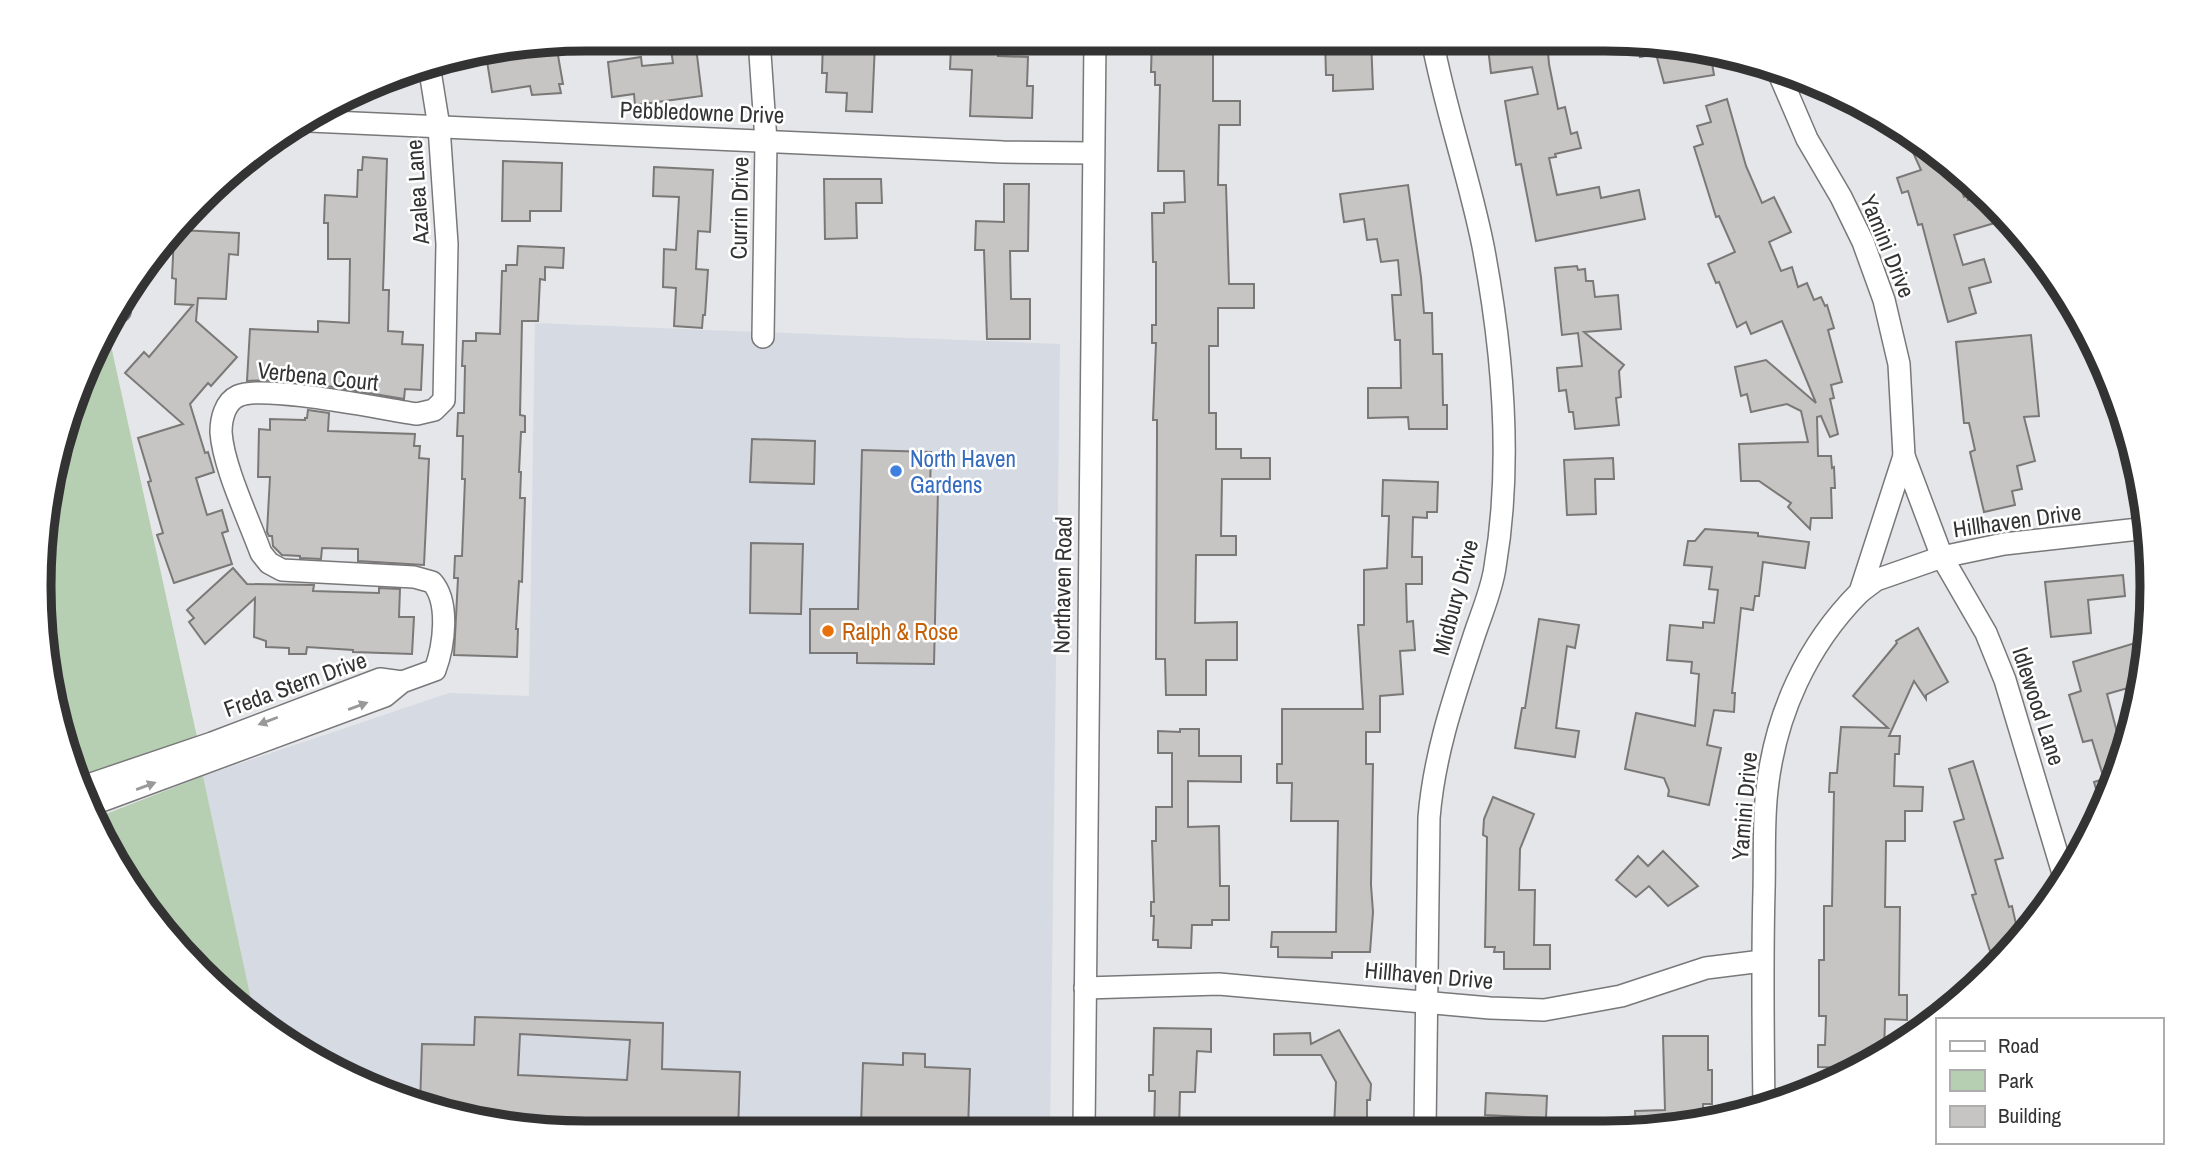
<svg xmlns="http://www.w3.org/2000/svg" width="2191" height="1172" font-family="'Archivo Narrow',sans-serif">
  <rect width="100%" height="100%" fill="#e5e6e9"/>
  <polygon fill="#d6dae3" points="535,323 1060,344 1050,1131 551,1132 444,1115 313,1060 254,1013 203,776 449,693 529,696"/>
  <g fill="#b6ceb2">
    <polygon points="108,332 197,737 82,779 41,611 57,445"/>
    <polygon points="203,776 254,1013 175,947 116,854 106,814"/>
  </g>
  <g fill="#c7c5c4" stroke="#7b7977" stroke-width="2" fill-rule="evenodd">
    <polygon points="695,39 702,96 635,105 634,94 612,97 608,62 641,57 642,66 673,63 670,42"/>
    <polygon points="1152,39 1203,39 1203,54 1213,54 1213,101 1240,101 1240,125 1219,125 1218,185 1226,185 1229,284 1254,284 1254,308 1218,308 1218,346 1209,346 1209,413 1216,413 1216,449 1241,449 1241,458 1270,458 1270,479 1222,479 1221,536 1236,536 1236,555 1196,555 1195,623 1237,622 1237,660 1206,660 1206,695 1166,695 1165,659 1156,659 1157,434 1157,420 1153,420 1156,343 1152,343 1152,325 1156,325 1156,262 1153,262 1152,213 1164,213 1164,203 1185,202 1184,171 1158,171 1160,85 1155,85 1155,72 1151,72"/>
    <polygon points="1325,39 1371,39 1373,89 1333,91 1333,75 1326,75"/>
    <polygon points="1487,39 1547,40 1549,64 1558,109 1565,107 1571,134 1577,132 1581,148 1555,154 1556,157 1549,158 1557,195 1599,187 1601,198 1639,190 1645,219 1536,241 1521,164 1516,165 1505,101 1538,94 1532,67 1491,73"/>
    <polygon points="1637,40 1710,51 1714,75 1664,83 1656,54 1640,57"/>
    <polygon points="823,41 875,43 872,112 846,111 847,93 826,92 827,73 822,73"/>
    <polygon points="556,44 563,84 559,84 561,93 532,95 530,86 492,92 486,55"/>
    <polygon points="951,47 998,48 998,56 1028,57 1027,86 1033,86 1032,118 970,116 972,70 950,69"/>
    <polygon points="1727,99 1746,166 1762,203 1774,197 1791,232 1769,242 1781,271 1792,267 1798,287 1807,283 1814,300 1821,297 1825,306 1827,305 1834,328 1828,330 1842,382 1831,385 1834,398 1830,399 1838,434 1830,437 1821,416 1817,417 1818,456 1831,456 1832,468 1834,467 1835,488 1831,488 1832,518 1811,518 1810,529 1788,507 1791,503 1759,481 1741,481 1739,444 1808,442 1801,411 1787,404 1751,412 1747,394 1741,396 1735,367 1766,360 1816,403 1782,321 1751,334 1746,322 1737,327 1719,282 1716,283 1708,264 1735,252 1719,216 1716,217 1694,147 1703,144 1697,126 1711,122 1706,106"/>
    <polygon points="1902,128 1954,166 1964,197 1967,196 1968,200 1985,195 1992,202 1998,222 1954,235 1963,265 1984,259 1991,282 1969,288 1976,313 1948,322 1922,224 1918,225 1908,191 1902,193 1897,178 1921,170"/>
    <polygon points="363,157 387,159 383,290 389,290 388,331 403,332 402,344 423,345 421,390 405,389 404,399 309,383 309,376 270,374 270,380 247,381 250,329 318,332 318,321 349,323 350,259 328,259 328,223 324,223 325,195 357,197 358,170 362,170"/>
    <polygon points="503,161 562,163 561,211 530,211 530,221 502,221"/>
    <polygon points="654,167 713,170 710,232 698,231 696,269 708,270 705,315 703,315 702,328 674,326 676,288 663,287 664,249 676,250 679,197 653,196"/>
    <polygon points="824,179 881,179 882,203 856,203 857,238 825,239"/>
    <polygon points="1004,184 1029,184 1028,251 1010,251 1011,299 1030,299 1030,339 987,339 984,250 975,250 976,221 1004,222"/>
    <polygon points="1408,185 1421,277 1424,313 1432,313 1433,354 1442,354 1443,405 1447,405 1447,429 1409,429 1408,417 1368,418 1368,388 1401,388 1400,340 1395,340 1392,295 1401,295 1398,260 1381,262 1377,239 1367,240 1364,219 1344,222 1340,194"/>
    <polygon points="179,230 239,233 238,255 229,254 226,299 198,298 196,321 237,357 211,386 208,383 190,404 205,453 208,452 214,472 196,478 207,515 222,510 228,531 222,533 232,564 174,583 157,535 163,533 148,482 151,481 138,438 183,424 125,373 144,352 149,357 193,305 175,304 176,279 172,278 174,235"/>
    <polygon points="518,246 564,248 563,268 545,267 545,280 540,279 538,321 522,321 520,415 525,416 525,432 521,432 519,472 521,472 520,498 525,498 522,582 519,581 516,629 518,629 517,657 454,655 458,578 454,578 455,556 462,556 465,479 462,479 463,436 457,436 458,413 464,413 465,366 462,366 463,341 476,341 476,333 500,334 502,271 506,271 506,265 517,265"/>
    <polygon points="1577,266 1578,270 1585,269 1586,281 1593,281 1595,297 1618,295 1621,329 1584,332 1624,365 1619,371 1621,397 1616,398 1619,425 1575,429 1573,412 1569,412 1566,390 1559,391 1557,368 1582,366 1578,333 1562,335 1555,268"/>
    <polygon points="2031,335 2039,416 2024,417 2035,461 2017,466 2022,489 2012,491 2015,505 1984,512 1970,452 1975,450 1969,423 1964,423 1956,342"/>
    <polygon points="308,410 329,413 328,431 415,434 414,446 420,446 419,458 429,459 424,565 358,561 358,549 322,548 321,559 300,558 300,556 282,555 273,546 272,536 269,536 267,532 270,477 258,477 259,429 270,430 270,419 305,420 305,418 307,418"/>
    <polygon points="752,439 815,441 814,484 750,482"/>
    <polygon points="862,450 931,452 930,489 938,489 934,664 857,663 857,653 810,653 810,609 858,609"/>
    <polygon points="1613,458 1614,479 1595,479 1596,514 1567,515 1564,460"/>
    <polygon points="1383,480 1438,482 1437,512 1427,512 1427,518 1413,517 1412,557 1422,557 1422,584 1406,584 1407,622 1413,621 1415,650 1400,651 1403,694 1380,696 1380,732 1366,732 1366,764 1373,764 1371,885 1373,912 1370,952 1332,952 1332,958 1278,957 1278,947 1271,947 1272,932 1336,932 1338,821 1291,821 1292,783 1277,783 1277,764 1282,764 1282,709 1363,709 1358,625 1364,625 1364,570 1387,568 1389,516 1382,516"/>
    <polygon points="1705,529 1758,533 1758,536 1809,542 1805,568 1763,562 1759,596 1755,596 1753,610 1741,608 1732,693 1735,693 1734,712 1714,710 1707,745 1721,748 1709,805 1668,796 1669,790 1664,778 1625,769 1636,713 1695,726 1699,674 1691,673 1692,662 1667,660 1670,625 1703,628 1703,622 1714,623 1718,590 1709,589 1712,567 1684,565 1688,541 1695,541"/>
    <polygon points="751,543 803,544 801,614 750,613"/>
    <polygon points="233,568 247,584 314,585 313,591 379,593 379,588 400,589 399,617 414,617 412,654 353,652 353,650 307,647 306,654 289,654 289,648 266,647 266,641 254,637 255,598 205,644 189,622 194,618 187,610"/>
    <polygon points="2123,575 2125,596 2088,600 2091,633 2051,637 2045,582"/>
    <polygon points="1539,619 1579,625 1575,648 1567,646 1556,728 1579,731 1575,757 1515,748 1522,708 1525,708"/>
    <polygon points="1918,628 1948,682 1926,695 1926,699 1914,681 1889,736 1900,736 1899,754 1895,754 1894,786 1923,787 1922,811 1905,811 1905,841 1886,841 1885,907 1900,907 1899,995 1907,995 1907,1020 1885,1019 1884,1054 1855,1068 1818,1067 1818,1045 1825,1045 1826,1016 1819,1016 1819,960 1824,960 1824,906 1832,906 1834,792 1829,792 1830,773 1837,773 1841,727 1888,728 1853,696 1897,643 1896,641"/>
    <polygon points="2148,639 2148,657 2142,684 2107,694 2124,759 2102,809 2094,782 2104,779 2092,740 2083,742 2069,695 2081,691 2073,662"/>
    <polygon points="1180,729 1199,729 1199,756 1241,756 1241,782 1188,781 1188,827 1219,826 1220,886 1229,886 1229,920 1212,920 1212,925 1192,925 1191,948 1158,947 1158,940 1153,940 1154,916 1151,916 1151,902 1154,902 1152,841 1156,841 1156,807 1172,807 1172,753 1158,753 1158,731 1180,732"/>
    <polygon points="1973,761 2003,858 1995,860 2009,907 2012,906 2020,942 2009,945 2010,947 1990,951 1972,895 1976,894 1954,822 1964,819 1949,769"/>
    <polygon points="1493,797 1534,814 1520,849 1519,890 1535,890 1534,945 1550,945 1550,969 1504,969 1504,952 1494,952 1495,947 1485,947 1487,837 1483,835 1484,819"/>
    <polygon points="1663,851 1698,886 1668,906 1649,886 1636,897 1616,880 1638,856 1648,866"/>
    <path d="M475 1017 663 1023 662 1069 740 1072 738 1132H551L444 1115 420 1105 422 1044 474 1045ZM520 1034 630 1040 627 1080 518 1075Z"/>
    <polygon points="1154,1028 1211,1029 1211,1052 1197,1051 1195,1092 1180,1092 1179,1130 1154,1130 1155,1091 1149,1091 1149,1075 1153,1075"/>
    <polygon points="1339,1030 1371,1084 1370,1100 1367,1100 1367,1130 1334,1130 1336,1082 1321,1055 1274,1055 1274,1034 1310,1033 1311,1044"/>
    <polygon points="1663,1036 1708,1036 1708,1070 1712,1070 1712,1104 1703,1104 1704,1122 1676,1129 1636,1129 1635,1111 1665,1110"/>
    <polygon points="903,1053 925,1054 925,1067 970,1069 968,1130 861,1126 863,1063 903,1065"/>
    <polygon points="1486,1093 1547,1096 1546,1118 1485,1115"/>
  </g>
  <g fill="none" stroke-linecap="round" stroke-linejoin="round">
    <defs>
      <g id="minor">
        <polyline points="759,39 766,141 763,337"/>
        <polyline points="1777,69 1807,139 1841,197 1863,242 1884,300 1899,364 1904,456 1942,557 1986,633 2005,680 2065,880"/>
        <polyline points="310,121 1003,152 1093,153"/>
        <polyline points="120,307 120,311"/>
        <polyline points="1860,592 1876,580 1942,557 2004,544 2148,528"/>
        <path d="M82 796 96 803 385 696 402 682 435 670C444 646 450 602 432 582L414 577 282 570 269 563 261 553C249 520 223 466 221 432 221 419 225 402 238 396 264 384 382 409 417 414L434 410 444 400 447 244 439 127 429 65"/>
        <polyline points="81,797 91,784 212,743 380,679 402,682"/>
        <polyline points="1085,988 1219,984 1490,1008 1544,1010 1621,996 1706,968 1762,961"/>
        <path d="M1764 1108C1763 1036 1762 963 1764 891 1765 857 1763 823 1767 790 1775 715 1807 645 1860 592L1904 456"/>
        <path d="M1425 1130 1429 818C1434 754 1455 694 1475 633 1482 612 1492 589 1495 567 1513 461 1503 351 1483 246 1469 176 1445 109 1432 39"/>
        <polyline points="1084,1131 1095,39"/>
      </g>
    </defs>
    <use href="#minor" stroke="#78787a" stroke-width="24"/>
    <use href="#minor" stroke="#fff" stroke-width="21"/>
  </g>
  <defs><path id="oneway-solid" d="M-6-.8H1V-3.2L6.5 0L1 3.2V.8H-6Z" transform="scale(1.75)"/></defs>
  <g fill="#99999a">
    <use href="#oneway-solid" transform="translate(358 706) rotate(-20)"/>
    <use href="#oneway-solid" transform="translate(268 721) rotate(159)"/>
    <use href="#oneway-solid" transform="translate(146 786) rotate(-20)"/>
  </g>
  <circle fill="#3f7fe0" stroke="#fff" stroke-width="2.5" cx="896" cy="471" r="7"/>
  <circle fill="#e8710a" stroke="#fff" stroke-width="2.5" cx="828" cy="631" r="7"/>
  <g text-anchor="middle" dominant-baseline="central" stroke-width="5" stroke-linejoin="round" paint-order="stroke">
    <g font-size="23" fill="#333334" stroke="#fff">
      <text transform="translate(702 112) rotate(2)">Pebbledowne Drive</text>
      <text transform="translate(417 192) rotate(-94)">Azalea Lane</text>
      <text transform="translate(739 208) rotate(-89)">Currin Drive</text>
      <text transform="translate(1888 246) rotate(68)">Yamini Drive</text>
      <text transform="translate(318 376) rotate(6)">Verbena Court</text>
      <text transform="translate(2017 520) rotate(-8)">Hillhaven Drive</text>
      <text transform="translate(1062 585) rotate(-89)">Northaven Road</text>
      <text transform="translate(1455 597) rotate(-75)">Midbury Drive</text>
      <text transform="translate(295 684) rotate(-20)">Freda Stern Drive</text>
      <text transform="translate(2039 706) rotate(72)">Idlewood Lane</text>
      <text transform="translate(1744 806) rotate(-85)">Yamini Drive</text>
      <text transform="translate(1429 975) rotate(5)">Hillhaven Drive</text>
    </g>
    <g font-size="23" fill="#366cbe" stroke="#fff" text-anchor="start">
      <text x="910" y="458">North Haven<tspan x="910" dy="26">Gardens</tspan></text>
    </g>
    <g font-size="23" fill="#c56008" stroke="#fff" text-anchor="start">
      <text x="842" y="631">Ralph &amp; Rose</text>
    </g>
  </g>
  <path d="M0 0H2191V1172H0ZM586 51H1605A535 535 0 0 1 2140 586V586A535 535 0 0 1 1605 1121H586A535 535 0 0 1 51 586V586A535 535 0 0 1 586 51Z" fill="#fff" fill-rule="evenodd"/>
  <path fill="none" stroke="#333334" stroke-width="9" d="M586 51H1605A535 535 0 0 1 2140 586V586A535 535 0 0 1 1605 1121H586A535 535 0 0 1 51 586V586A535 535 0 0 1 586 51Z"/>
  <rect x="1936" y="1018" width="228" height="126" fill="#ffffff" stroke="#adadae" stroke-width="2"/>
  <rect x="1950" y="1041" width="35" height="10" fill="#ffffff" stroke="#adadae" stroke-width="2"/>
  <text x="1998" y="1053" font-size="21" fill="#333334">Road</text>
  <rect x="1950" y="1070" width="35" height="21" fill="#b6ceb2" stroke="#adadae" stroke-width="2"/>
  <text x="1998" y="1088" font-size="21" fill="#333334">Park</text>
  <rect x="1950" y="1106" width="35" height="21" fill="#c7c5c4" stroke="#adadae" stroke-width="2"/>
  <text x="1998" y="1123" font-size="21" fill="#333334">Building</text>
</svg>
